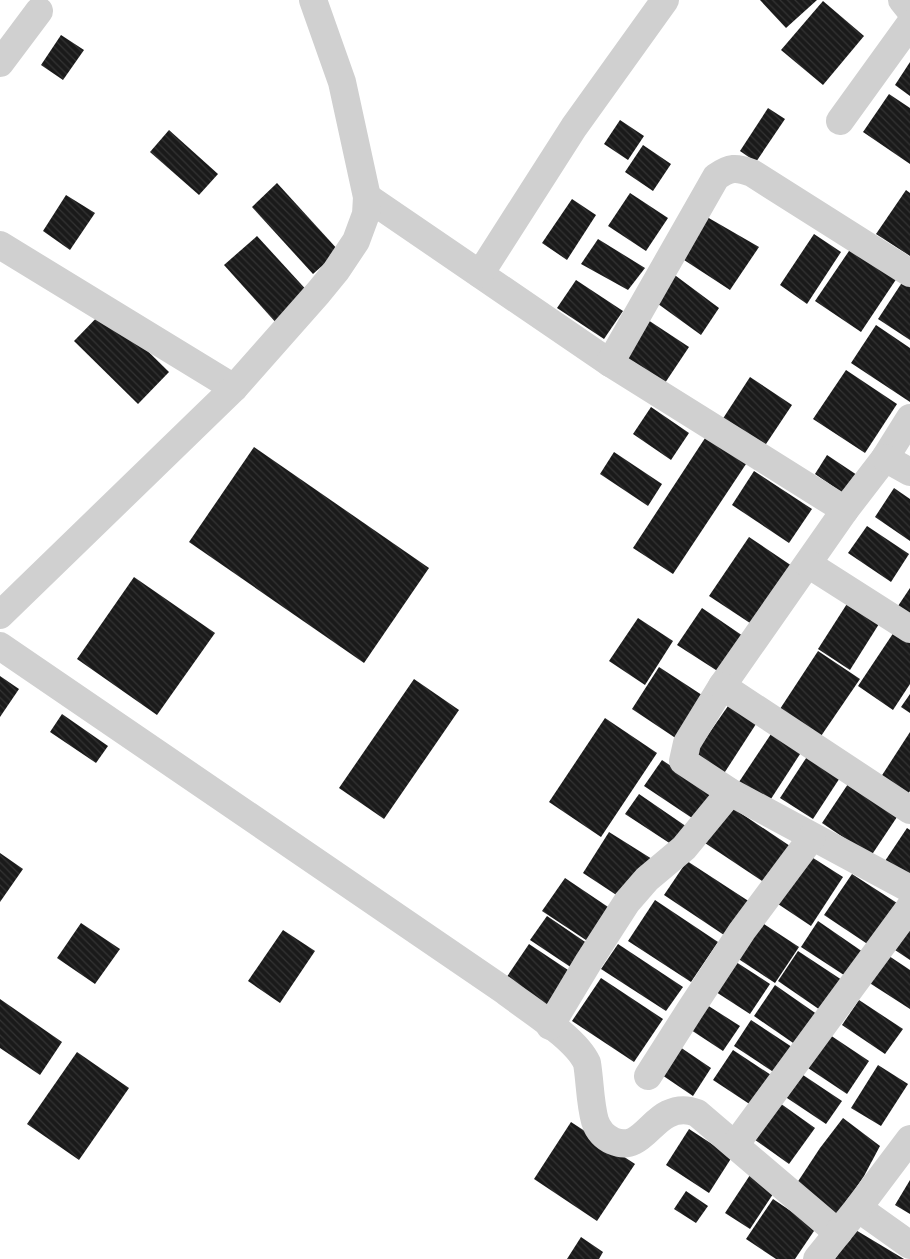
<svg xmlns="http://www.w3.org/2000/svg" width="910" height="1259" font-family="Manrope,sans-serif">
  <defs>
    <pattern id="building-back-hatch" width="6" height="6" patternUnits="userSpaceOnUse" patternTransform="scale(1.25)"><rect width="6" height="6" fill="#1a1a1a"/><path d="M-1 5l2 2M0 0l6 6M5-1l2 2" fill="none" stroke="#333"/></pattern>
  </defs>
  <rect width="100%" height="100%" fill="#fff"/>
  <g fill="url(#building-back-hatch)">
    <polygon points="760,0 817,0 786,28"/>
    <polygon points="823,1 864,36 823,85 781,50"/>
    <polygon points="61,35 84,50 63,80 41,65"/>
    <polygon points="910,62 910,96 895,85"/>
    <polygon points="889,94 910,108 910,164 863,132"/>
    <polygon points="768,108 785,119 756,162 740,151"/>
    <polygon points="620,120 644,136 628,160 604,144"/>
    <polygon points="169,130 218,174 199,195 150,152"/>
    <polygon points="643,145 671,164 653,191 625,172"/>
    <polygon points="277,183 339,251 313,274 252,207"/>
    <polygon points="906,190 910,193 910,256 876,234"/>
    <polygon points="630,193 668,218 646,251 608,226"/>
    <polygon points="66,195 95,213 70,250 43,231"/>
    <polygon points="572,199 596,215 567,260 542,243"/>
    <polygon points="707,217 759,247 730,290 681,258"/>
    <polygon points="814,234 841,252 807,304 780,285"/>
    <polygon points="257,236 311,295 278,325 224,265"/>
    <polygon points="598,239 645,268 628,290 581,264"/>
    <polygon points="851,248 897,278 861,332 815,301"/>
    <polygon points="672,273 719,308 701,335 654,301"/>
    <polygon points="576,280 623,311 604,339 557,308"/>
    <polygon points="903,281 910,285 910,340 878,319"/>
    <polygon points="105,309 169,372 138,404 74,341"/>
    <polygon points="648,320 689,347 663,386 622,359"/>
    <polygon points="876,325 910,348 910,402 851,363"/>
    <polygon points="846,370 897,404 865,453 813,419"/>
    <polygon points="750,377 792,405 764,447 722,420"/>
    <polygon points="651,407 689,433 671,460 633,434"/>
    <polygon points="709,432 750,458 673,574 633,548"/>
    <polygon points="254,447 429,568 364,663 189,542"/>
    <polygon points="614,452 662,484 648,506 600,474"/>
    <polygon points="827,455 857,475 844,494 815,474"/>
    <polygon points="754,471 812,509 789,543 732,505"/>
    <polygon points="894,488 910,499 910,541 875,517"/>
    <polygon points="867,526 909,554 891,582 848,553"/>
    <polygon points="749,537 792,566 753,625 709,596"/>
    <polygon points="134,577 215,633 157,715 77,659"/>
    <polygon points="910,588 910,619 896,609"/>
    <polygon points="852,596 884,616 850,670 818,649"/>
    <polygon points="702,608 743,636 719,672 677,645"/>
    <polygon points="638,618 673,641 645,685 609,661"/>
    <polygon points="896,629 910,638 910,684 893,710 858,686"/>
    <polygon points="818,651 860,679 819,739 778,712"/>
    <polygon points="659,667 705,697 677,739 632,709"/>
    <polygon points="0,676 19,689 0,717"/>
    <polygon points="414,679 459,710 384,819 339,788"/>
    <polygon points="910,694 910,713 901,707"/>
    <polygon points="728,706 756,724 723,775 694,755"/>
    <polygon points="62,714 108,746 96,763 50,732"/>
    <polygon points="605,718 657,753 601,837 549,802"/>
    <polygon points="773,731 802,751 769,802 739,782"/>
    <polygon points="910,732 910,791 904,801 877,783"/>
    <polygon points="812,749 845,770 813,819 780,798"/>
    <polygon points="662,760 716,796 698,822 644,786"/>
    <polygon points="852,778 901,811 871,856 822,823"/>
    <polygon points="639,794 690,829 677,848 625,814"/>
    <polygon points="727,804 790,846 765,883 702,841"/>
    <polygon points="907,828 910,830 910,881 881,867"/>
    <polygon points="609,832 652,859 624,900 583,873"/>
    <polygon points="0,853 23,869 0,902"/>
    <polygon points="810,856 843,877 811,926 778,904"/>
    <polygon points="687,861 750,902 727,937 664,895"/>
    <polygon points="852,874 897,903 869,945 824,915"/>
    <polygon points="565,878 617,913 595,946 542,911"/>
    <polygon points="655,900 718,942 691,982 628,941"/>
    <polygon points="547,916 594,948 578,972 530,940"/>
    <polygon points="818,921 863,952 847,977 801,947"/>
    <polygon points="761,922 799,947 775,983 737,958"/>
    <polygon points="81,923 120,949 95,984 57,958"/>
    <polygon points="910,926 910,960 895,950"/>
    <polygon points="283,930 315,951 280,1003 248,981"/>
    <polygon points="529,944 577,976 551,1016 502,984"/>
    <polygon points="618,944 683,987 666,1011 601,969"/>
    <polygon points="798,951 845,982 826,1014 778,981"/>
    <polygon points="886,954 910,970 910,1009 868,982"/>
    <polygon points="736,962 770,984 750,1014 716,992"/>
    <polygon points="601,978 663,1019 634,1062 572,1021"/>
    <polygon points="775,985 821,1017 799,1047 754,1016"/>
    <polygon points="0,999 62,1042 40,1075 0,1048"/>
    <polygon points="859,1000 903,1029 885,1054 842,1025"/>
    <polygon points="707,1005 740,1026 723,1051 691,1030"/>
    <polygon points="751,1020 795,1049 778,1075 734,1046"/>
    <polygon points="827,1033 869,1061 847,1094 805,1066"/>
    <polygon points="677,1045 711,1068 693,1096 659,1073"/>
    <polygon points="733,1050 771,1075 751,1105 713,1080"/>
    <polygon points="77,1052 129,1088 79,1160 27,1124"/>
    <polygon points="878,1065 908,1084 881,1126 851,1108"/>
    <polygon points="800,1073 842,1101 826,1124 784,1096"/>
    <polygon points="777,1101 815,1128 789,1164 751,1137"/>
    <polygon points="843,1118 880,1146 864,1176 836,1218 793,1189 820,1148"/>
    <polygon points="571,1122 635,1164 597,1221 534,1179"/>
    <polygon points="689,1129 732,1157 709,1193 666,1165"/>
    <polygon points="752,1172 777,1188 750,1229 725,1213"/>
    <polygon points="910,1180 910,1214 895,1205"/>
    <polygon points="686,1191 708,1206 696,1223 674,1209"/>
    <polygon points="773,1199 816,1228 795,1259 776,1259 746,1239"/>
    <polygon points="854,1229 904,1259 835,1259"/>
    <polygon points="581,1237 603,1252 599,1259 567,1259"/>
  </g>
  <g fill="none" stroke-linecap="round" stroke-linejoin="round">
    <g stroke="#d0d0d0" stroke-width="28">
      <polyline points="902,0 910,10"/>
      <polyline points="0,63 39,11"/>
      <polyline points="840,121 910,24"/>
      <polyline points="367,197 610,363 845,510"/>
      <polyline points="0,245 234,388"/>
      <polyline points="480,274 574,127 665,0"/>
      <path d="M610 363 716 177C730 167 736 167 752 173L910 273"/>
      <polyline points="910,418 885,458 845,510 722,686 687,743 683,761 730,792 910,889"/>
      <polyline points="885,458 910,472"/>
      <polyline points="808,564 910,629"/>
      <polyline points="0,615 234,388 318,293 336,271 356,241 366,214 367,197 342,82 313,0"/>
      <path d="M0 646 505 991C528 1009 576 1038 587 1063 590 1081 590 1104 595 1121 598 1130 604 1137 613 1141 638 1152 649 1123 668 1114 678 1109 687 1109 697 1113L838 1233"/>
      <polyline points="722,686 910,810"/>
      <polyline points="550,1026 589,961 627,902 647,879 684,848 730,792"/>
      <polyline points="648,1076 690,1010 742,931 812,837"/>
      <polyline points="735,1145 910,907"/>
      <polyline points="858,1208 910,1245"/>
      <polyline points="817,1259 858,1208 910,1139"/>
    </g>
  </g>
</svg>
